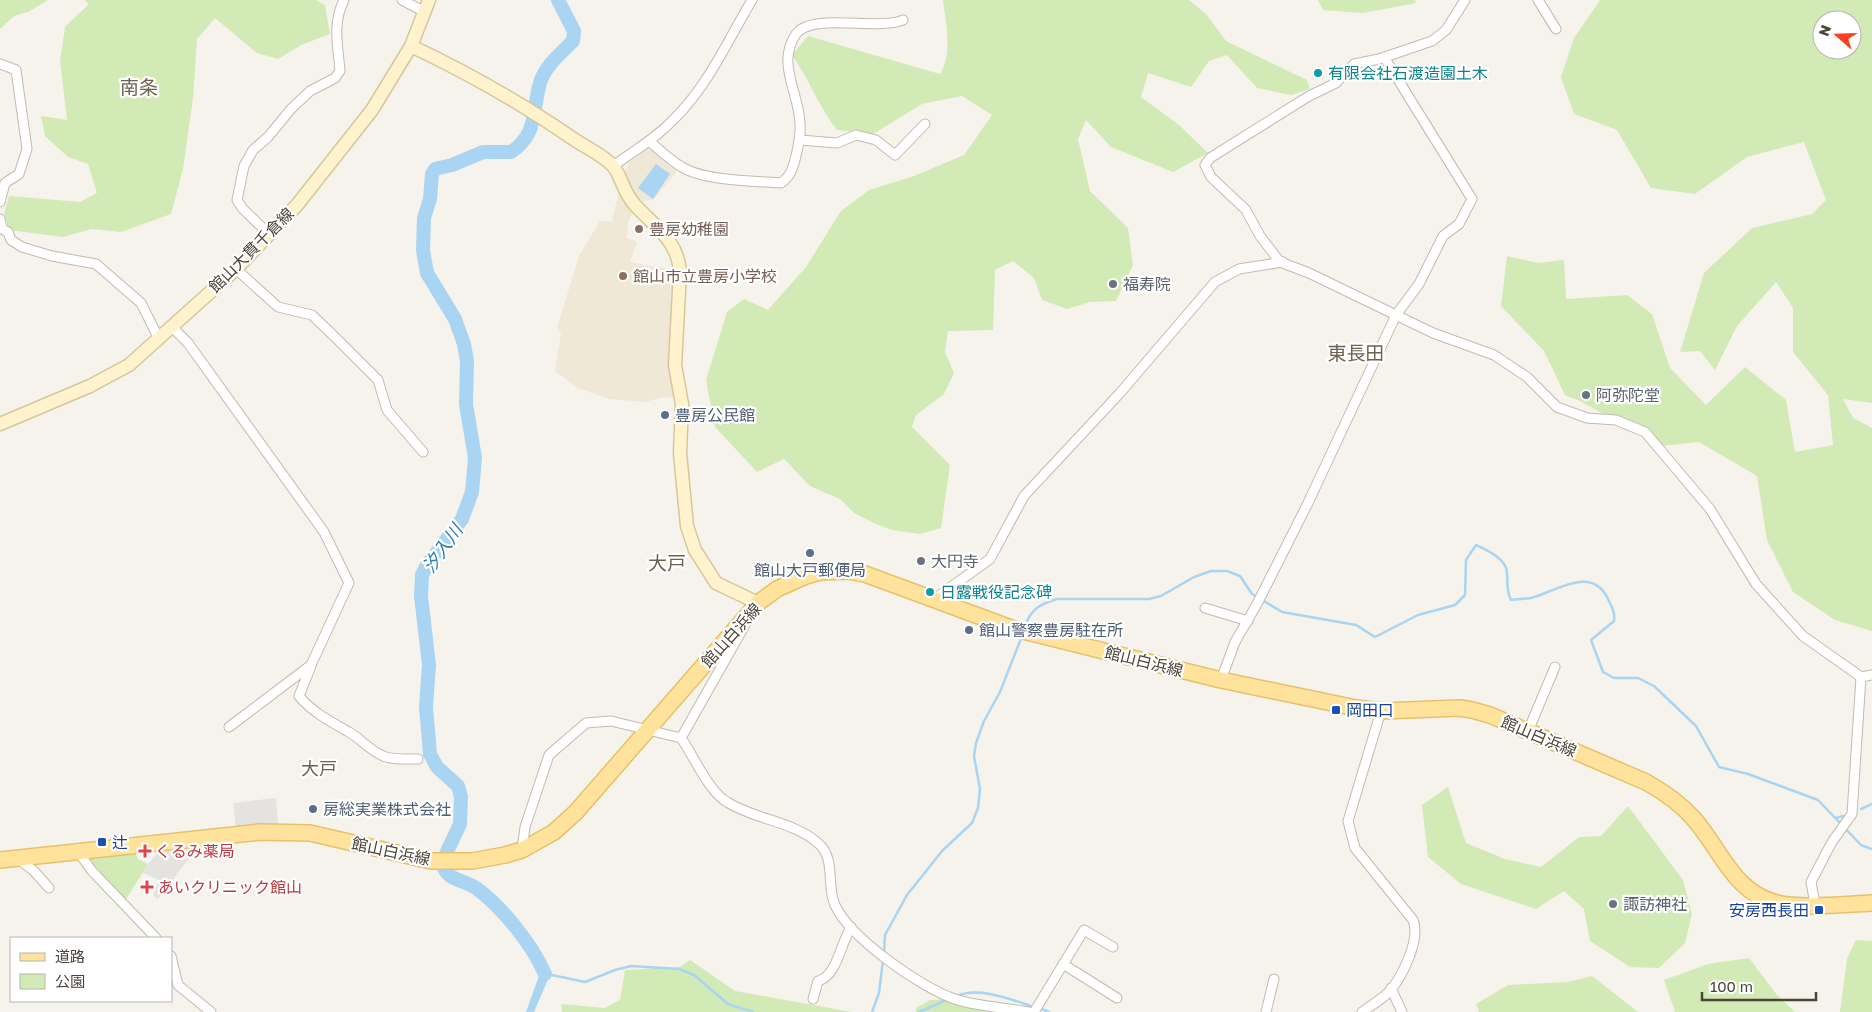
<svg xmlns="http://www.w3.org/2000/svg" width="1872" height="1012" font-family="'Golos Text','Noto Sans JP',sans-serif">
  <rect width="100%" height="100%" fill="#f6f3ec"/>
  <polygon fill="#efe8d6" points="649,146 678,170 653,200 630,203 634,209 628,223 627,238 637,242 630,262 674,270 668,363 674,384 673,398 663,397 645,402 610,399 578,388 555,371 561,334 557,328 579,256 600,221 612,221 623,174 629,163"/>
  <g fill="#d2eab5" fill-rule="evenodd">
    <polygon points="0,0 48,0 28,12 14,16 0,29"/>
    <polygon points="84,0 316,0 325,5 330,34 301,45 278,59 257,53 215,18 197,39 193,98 183,169 171,214 121,232 92,229 63,237 9,230 4,214 9,196 80,202 97,193 88,164 68,157 45,136 41,116 67,120 60,61 65,27 89,4"/>
    <path d="M943 0H1189L1207 15 1226 41 1307 80 1310 89 1291 95 1257 88 1227 55 1209 61 1191 87 1148 73 1141 97 1179 125 1208 153 1173 172 1111 147 1086 120 1078 139 1090 191 1128 228 1133 265 1116 301 1090 302 1067 309 1042 300 1034 278 1013 261 995 270 993 330 948 331 945 352 954 373 944 394 916 415 912 427 950 465 941 528 920 534 892 530 876 524 854 513 840 499 810 486 784 459 757 472 715 427 706 380 727 312 744 299 768 310 806 267 841 211 869 190 914 176 964 155 992 115 962 96 922 104 873 134 837 130C819 107 809 79 792 55L808 36 940 74C953 53 946 24 943 0Z"/>
    <polygon points="1318,0 1415,0 1416,3 1363,13 1323,10"/>
    <path d="M1600 0H1872V403L1843 399 1853 418 1872 428V631L1835 620 1793 592 1767 540 1757 476 1699 442 1661 446 1580 401 1565 395 1544 351 1501 306 1507 256 1538 263 1564 260 1566 299 1627 295 1652 314 1670 368 1706 405 1745 367 1786 400 1795 452 1833 445 1828 395 1793 352V308L1776 282 1737 326 1715 370 1700 351 1680 352 1704 273 1752 228 1812 214 1826 200 1804 142 1747 157 1695 194 1651 188 1617 130 1574 114 1561 77 1574 38ZM1822 20H1852V50H1822Z"/>
    <polygon points="1448,787 1466,843 1505,859 1541,867 1579,837 1601,836 1628,806 1683,880 1692,914 1685,943 1659,968 1630,967 1590,941 1584,909 1564,891 1536,909 1461,884 1428,857 1422,805"/>
    <polygon points="134,850 138,859 148,864 125,901 85,854"/>
    <polygon points="1856,940 1872,941 1872,1012 1840,1012 1847,959"/>
    <polygon points="1749,958 1777,995 1795,1012 1675,1012 1664,980 1708,964"/>
    <polygon points="690,960 735,991 852,1012 562,1012 561,1004 605,1008 620,1000 625,970 680,967"/>
    <polygon points="1592,976 1638,1012 1479,1012 1476,1004 1508,985 1568,982"/>
    <polygon points="971,998 1010,1012 916,1012 916,1008 930,1000"/>
  </g>
  <g fill="#e5e3e0">
    <polygon points="276,798 278,824 236,829 233,803"/>
    <polygon points="195,842 189,858 158,899 153,895 159,880 143,873 148,864 164,846"/>
  </g>
  <g fill="#a9d4f2">
    <polygon points="656,164 670,174 653,199 638,188"/>
    <polygon points="536,958 549,977 534,1012 526,1012 540,973"/>
  </g>
  <g fill="none" stroke-linecap="round" stroke-linejoin="round">
    <g stroke="#a9d4f2" stroke-width="2.5">
      <path d="M1025 626C1031 609 1040 604 1057 599H1149L1161 596 1194 577 1211 571H1227L1240 576 1252 594 1282 612 1356 625 1375 637 1418 615 1455 605 1465 595 1466 560 1476 545C1487 550 1507 559 1507 573 1508 583 1506 591 1511 600 1518 599 1525 599 1531 598 1555 592 1592 564 1608 599 1612 607 1615 612 1614 621L1591 640 1603 672 1614 678H1638L1654 686 1696 726 1719 767 1748 774 1818 800 1861 845 1872 849"/>
      <polyline points="1861,809 1872,804"/>
      <polyline points="1836,818 1843,816"/>
      <polyline points="884,952 885,935 907,895 942,851 972,823 978,808 980,789 974,756 976,743 984,721 1000,692 1022,636"/>
      <polyline points="547,974 585,982 615,970 631,966 679,969 694,975 728,1004 753,1012"/>
      <path d="M957 996C979 986 1012 1000 1034 1007"/>
      <polyline points="1039,1008 1049,1012"/>
      <polyline points="872,1012 879,993 883,960"/>
      <polyline points="919,1012 949,999"/>
    </g>
    <path stroke="#a9d4f2" stroke-width="14" d="M545 974C532 944 502 907 476 888 465 880 449 881 444 868L445 856 460 824 461 797 458 786 437 767 430 754 426 707 429 665 421 596 422 575 427 565 462 519 472 492 475 458 466 404 467 361 464 344 455 319 427 273 423 250 424 218 430 199 432 174 435 169 452 165 483 152H511C538 134 532 111 540 83 545 66 561 53 573 41L574 31 558 0"/>
    <defs>
      <g id="street">
        <polyline points="402,0 425,12"/>
        <polyline points="1465,0 1446,30 1432,41 1379,59 1354,64 1336,83 1309,96 1210,158 1205,165 1211,177 1246,210 1260,236 1280,262 1309,273 1433,333 1494,355 1527,377 1557,407 1587,418 1616,420 1645,432 1710,509 1756,584 1803,636 1861,677 1872,675"/>
        <polyline points="1538,0 1556,29"/>
        <polyline points="0,64 16,70 27,149 19,174 5,183 0,202"/>
        <polyline points="800,140 837,143 856,135 876,140 895,155 925,124"/>
        <path d="M649 141C660 150 670 160 682 167 704 181 756 181 781 183 790 177 792 170 795 160 798 148 801 136 800 123 799 93 776 63 796 34 812 12 878 31 903 20"/>
        <path d="M613 166C634 151 656 138 674 119 708 86 728 40 752 0"/>
        <polyline points="0,219 2,229 8,232 11,240 22,247 52,256 96,264 141,303 159,339"/>
        <path d="M270 235 243 209 237 200 244 166 253 150 268 137 291 109 310 91 335 78 340 71C338 45 332 24 344 0"/>
        <polyline points="236,269 278,307 312,315 337,339 378,380 387,410 423,452"/>
        <polyline points="172,327 188,343 324,532 349,583 311,665 229,727"/>
        <polyline points="933,600 990,559 1024,496 1120,393 1215,282 1239,269 1283,262"/>
        <polyline points="1205,608 1248,621"/>
        <path d="M311 666 299 696C312 712 331 722 349 732 361 739 368 749 383 756 393 760 407 759 418 759"/>
        <polyline points="1221,680 1235,642 1257,604 1307,505 1396,315 1419,284 1443,236 1459,224 1472,199 1384,57"/>
        <polyline points="1528,731 1555,667"/>
        <polyline points="681,738 745,625"/>
        <polyline points="77,850 92,871 156,938"/>
        <path d="M522 850 525 827 549 755 586 723 611 721 681 738C694 756 708 791 727 802 755 820 794 821 819 844 836 859 826 886 835 905 849 937 921 988 955 999 974 1006 1008 1008 1029 1012"/>
        <polyline points="17,858 34,871 49,888"/>
        <polyline points="1815,904 1811,882 1832,842 1852,814 1861,677"/>
        <polyline points="171,956 178,985 211,1012"/>
        <polyline points="1063,964 1117,998"/>
        <polyline points="1391,988 1402,1012"/>
        <path d="M813 999 818 981C837 976 840 945 851 927"/>
        <polyline points="1034,1012 1084,930 1113,947"/>
        <polyline points="1266,1012 1274,979"/>
        <path d="M1362 1012C1371 1006 1380 1000 1388 993 1402 978 1421 939 1413 920L1355 848 1348 821 1381 711"/>
      </g>
      <g id="secondary">
        <path d="M411 46C468 73 523 104 575 140 587 148 603 155 613 166 620 173 624 194 635 205 654 226 678 240 680 272L675 365 682 404 680 453 687 526 695 550 716 583 758 603"/>
        <polyline points="0,424 90,386 129,365 236,269 297,205 372,110 411,46 429,0"/>
      </g>
      <path id="primary" d="M0 860 260 832 310 833 431 861H472L505 855 522 850 554 832 576 812 758 603 777 589 806 576 820 572 848 571 865 574 1011 628 1221 680 1356 708 1381 711 1460 708 1472 710 1490 715 1646 782C1664 792 1681 804 1694 819 1721 850 1734 893 1777 903 1801 909 1846 904 1872 903"/>
    </defs>
    <use href="#street" stroke="#c2bbae" stroke-width="11"/>
    <use href="#secondary" stroke="#d6c79b" stroke-width="15"/>
    <use href="#primary" stroke="#e6c16a" stroke-width="18"/>
    <use href="#street" stroke="#fff" stroke-width="9"/>
    <use href="#secondary" stroke="#fff3cd" stroke-width="12"/>
    <use href="#primary" stroke="#ffe39c" stroke-width="15"/>
  </g>
  <g fill="#0f9aa8" stroke="#fff" stroke-width="2">
    <circle cx="1318" cy="73" r="5"/>
    <circle cx="930" cy="592" r="5"/>
  </g>
  <g fill="#8d6e63" stroke="#fff" stroke-width="2">
    <circle cx="639" cy="229" r="5"/>
    <circle cx="623" cy="276" r="5"/>
  </g>
  <g fill="#6b7280" stroke="#fff" stroke-width="2">
    <circle cx="1113" cy="284" r="5"/>
    <circle cx="1586" cy="395" r="5"/>
    <circle cx="921" cy="561" r="5"/>
    <circle cx="1613" cy="904" r="5"/>
  </g>
  <g fill="#5c6f8a" stroke="#fff" stroke-width="2">
    <circle cx="665" cy="415" r="5"/>
    <circle cx="810" cy="553" r="5"/>
    <circle cx="969" cy="630" r="5"/>
    <circle cx="313" cy="809" r="5"/>
  </g>
  <g fill="#1a4fb4" stroke="#fff" stroke-width="2">
    <rect x="1331" y="705" width="10" height="10" rx="2.5"/>
    <rect x="97" y="837" width="10" height="10" rx="2.5"/>
    <rect x="1814" y="905" width="10" height="10" rx="2.5"/>
  </g>
  <g fill="#e0444e" stroke="#fff" stroke-width="2">
    <path d="M142.5 843.5h5v5h5v5h-5v5h-5v-5h-5v-5h5z"/>
    <path d="M144.5 879.5h5v5h5v5h-5v5h-5v-5h-5v-5h5z"/>
  </g>
  <g text-anchor="middle" dominant-baseline="central" stroke-width="4.5" stroke-linejoin="round" paint-order="stroke">
    <g font-size="16" fill="#0d838f" stroke="#fff" text-anchor="start">
      <text x="1328" y="73">有限会社石渡造園土木</text>
      <text x="940" y="592">日露戦役記念碑</text>
    </g>
    <g font-size="16" fill="#785e54" stroke="#fff" text-anchor="start">
      <text x="649" y="229">豊房幼稚園</text>
      <text x="633" y="276">館山市立豊房小学校</text>
    </g>
    <g font-size="16" fill="#4b4439" stroke="#fff">
      <text transform="translate(251 250) rotate(-45)">館山大貫千倉線</text>
      <text transform="translate(731 635) rotate(-48)">館山白浜線</text>
      <text transform="translate(1144 661) rotate(14)">館山白浜線</text>
      <text transform="translate(1539 736) rotate(23)">館山白浜線</text>
      <text transform="translate(391 851) rotate(12)">館山白浜線</text>
    </g>
    <g font-size="16" fill="#5b616d" stroke="#fff" text-anchor="start">
      <text x="1123" y="284">福寿院</text>
      <text x="1596" y="395">阿弥陀堂</text>
      <text x="931" y="561">大円寺</text>
      <text x="1623" y="904">諏訪神社</text>
    </g>
    <g font-size="16" fill="#4e5e75" stroke="#fff" text-anchor="start">
      <text x="675" y="415">豊房公民館</text>
      <text x="810" y="570" text-anchor="middle">館山大戸郵便局</text>
      <text x="979" y="630">館山警察豊房駐在所</text>
      <text x="323" y="809">房総実業株式会社</text>
    </g>
    <g font-size="16" fill="#164399" stroke="#fff" text-anchor="start">
      <text x="1346" y="710">岡田口</text>
      <text x="112" y="842">辻</text>
      <text x="1809" y="910" text-anchor="end">安房西長田</text>
    </g>
    <g font-size="16" fill="#be3a42" stroke="#fff" text-anchor="start">
      <text x="155" y="851">くるみ薬局</text>
      <text x="158" y="887">あいクリニック館山</text>
    </g>
    <g font-size="18" font-style="italic" fill="#2e7ab2" stroke="#fff">
      <text transform="translate(442 548) rotate(-55)">汐入川</text>
    </g>
    <g font-size="18" fill="#6e6250" stroke="#fff">
      <text x="319" y="768">大戸</text>
    </g>
    <g font-size="19" fill="#6e6250" stroke="#fff">
      <text x="139" y="86">南条</text>
      <text x="1356" y="352">東長田</text>
      <text x="667" y="562">大戸</text>
    </g>
  </g>
  <rect x="10" y="937" width="162" height="65" fill="#ffffff" stroke="#b7b4b0"/>
  <rect x="20" y="953" width="25" height="8" fill="#ffe39c" stroke="#b7b4b0"/>
  <text x="55" y="962" font-size="15" fill="#4b4439">道路</text>
  <rect x="20" y="974" width="25" height="15" fill="#d2eab5" stroke="#b7b4b0"/>
  <text x="55" y="987" font-size="15" fill="#4b4439">公園</text>
  <g transform="translate(1837 35) rotate(290)"><circle r="24" fill="#ffffff" stroke="#b7b4b0"/>
  <path d="M0-4L9 19L0 12L-9 19Z" fill="#fc3f1d"/>
  <text y="-8" font-size="14" font-weight="bold" text-anchor="middle" fill="#4b4439">N</text>
  </g>
  <path d="M1702 992v8h114v-8" fill="none" stroke="#4b4439" stroke-width="2.5"/>
  <text x="1710" y="992" font-size="15" fill="#4b4439" stroke="#ffffff" stroke-width="4" paint-order="stroke">100 m</text>
</svg>
